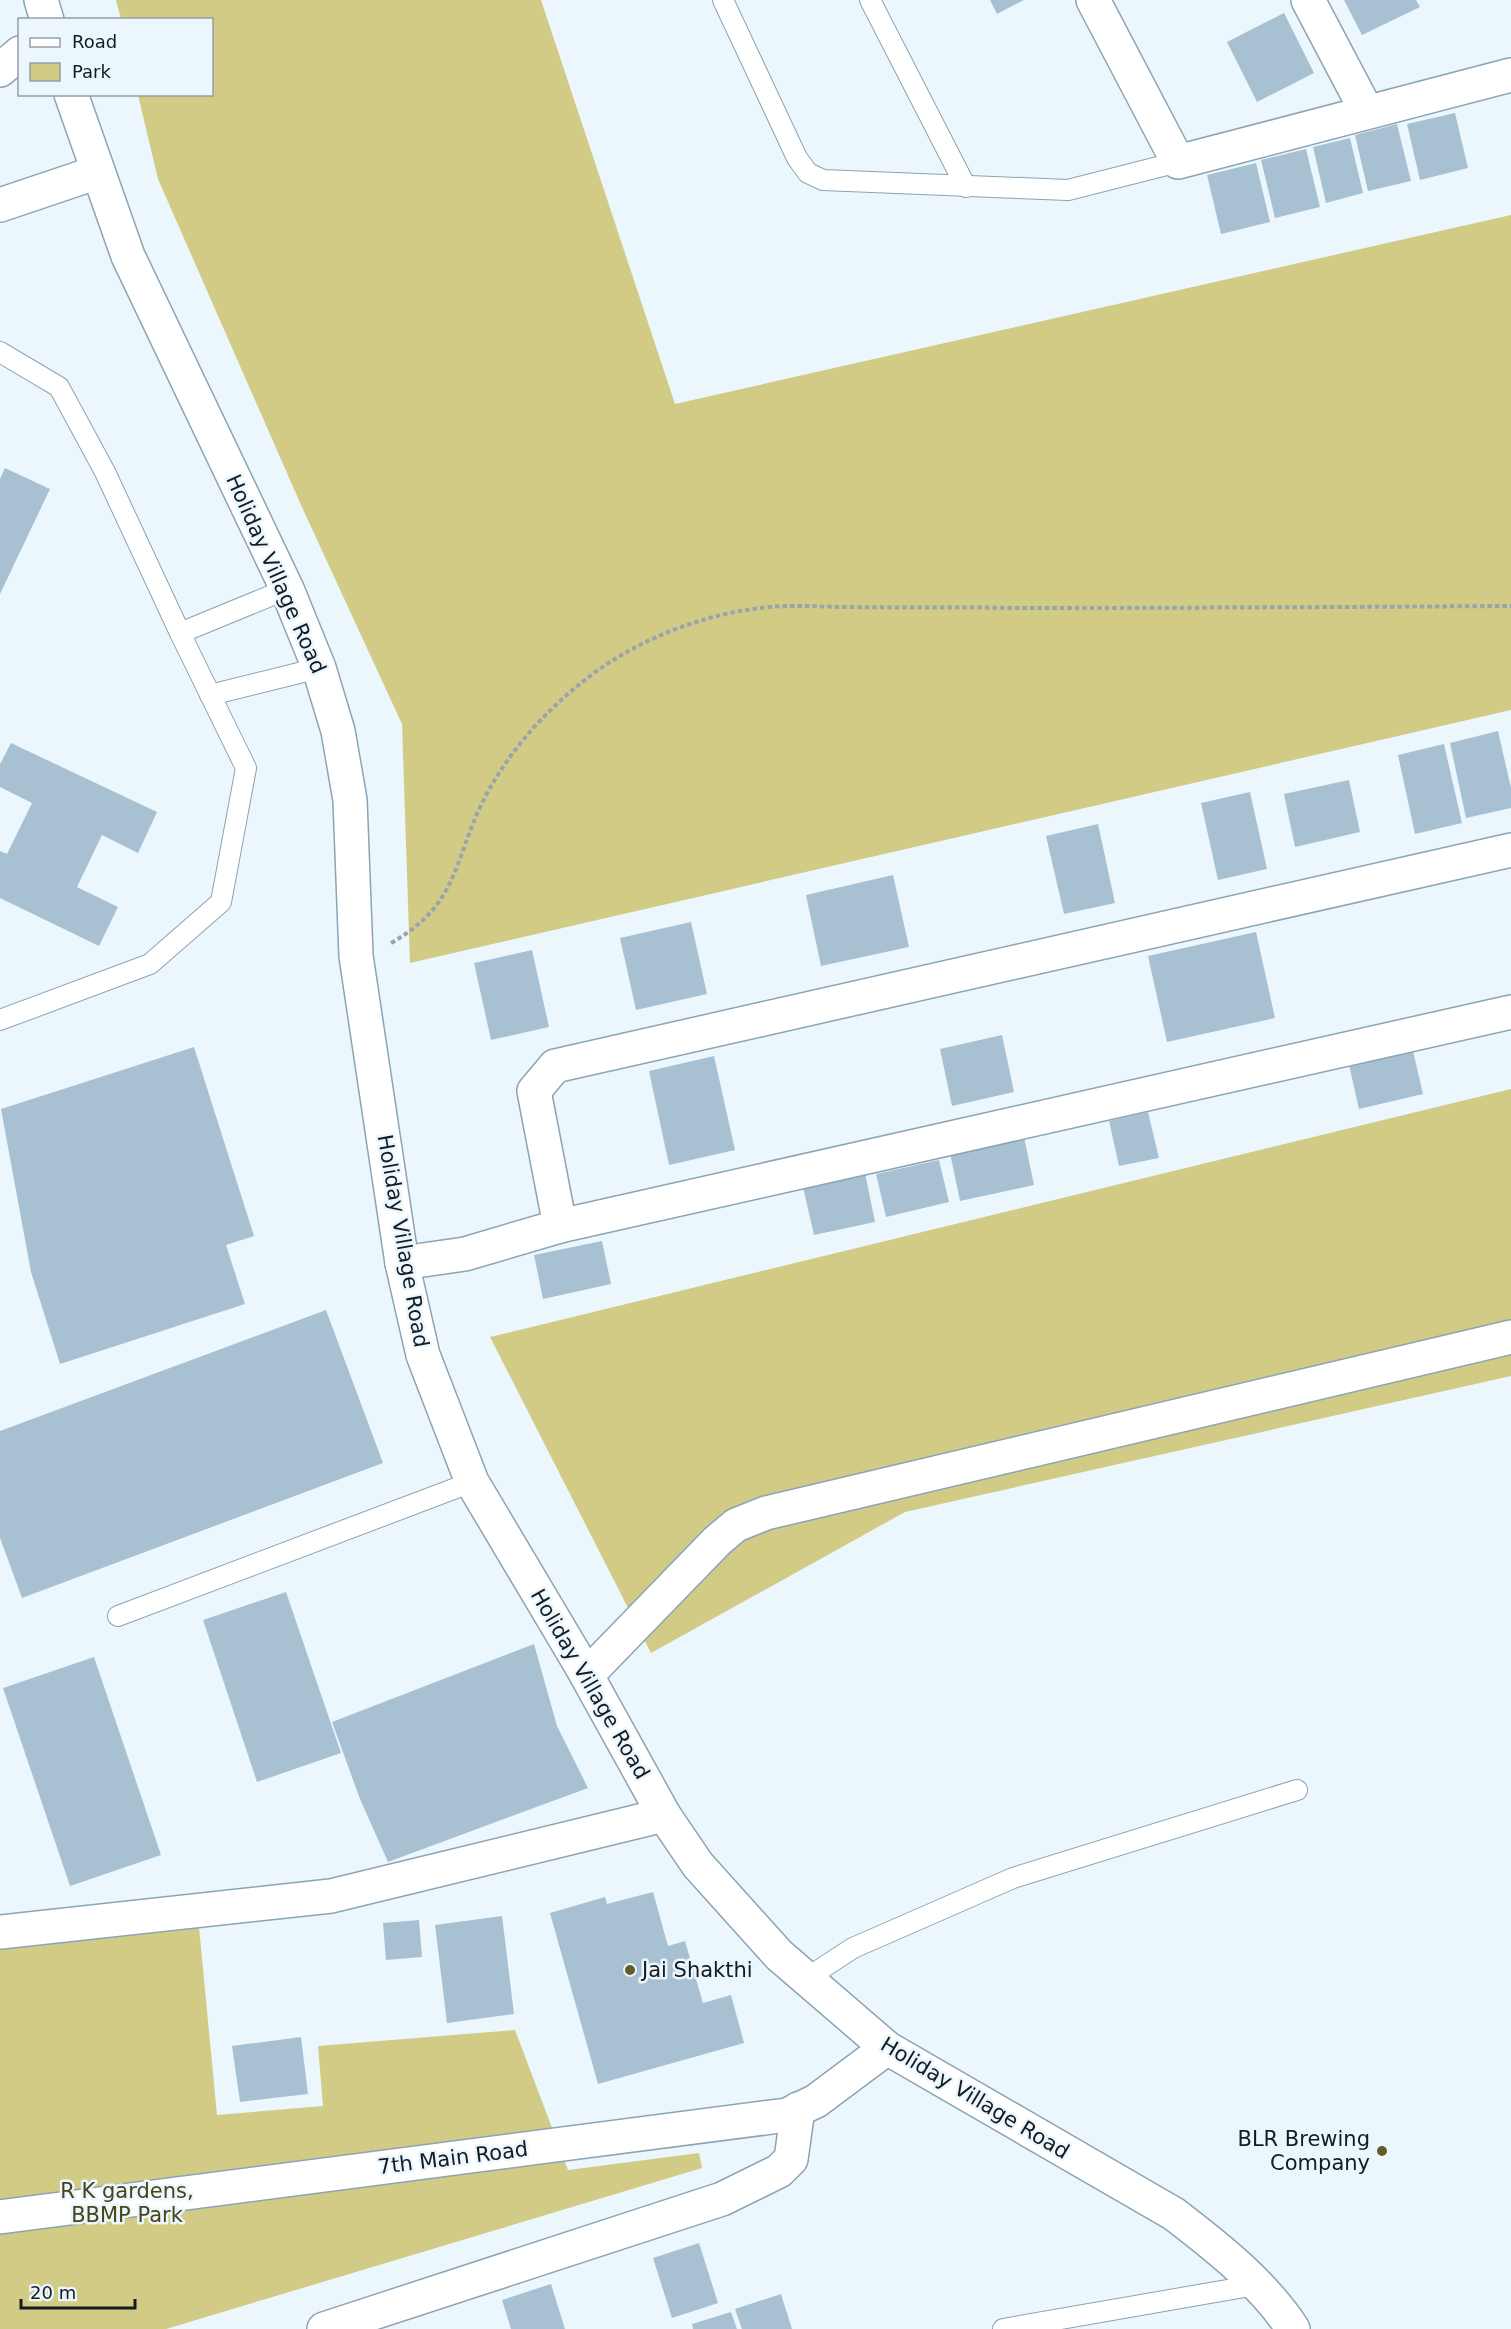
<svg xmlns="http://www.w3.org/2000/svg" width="1511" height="2329" font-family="'DejaVu Sans',sans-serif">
  <rect width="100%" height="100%" fill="#ecf6fd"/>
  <g fill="#d2cb86">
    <polygon points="116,0 541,0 675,404 1511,215 1511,710 410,963 402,724 301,505 158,179 138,95 212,94 212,20 121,19"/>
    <polygon points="1511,1089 1511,1376 905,1512 651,1653 490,1337"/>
    <polygon points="199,1927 217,2115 323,2106 318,2046 515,2030 568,2170 699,2153 702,2168 166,2329 0,2329 0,1947"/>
  </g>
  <g fill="#a8c1d2">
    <polygon points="990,0 1024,0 997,14"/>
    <polygon points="1344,0 1416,0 1420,7 1362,35"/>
    <polygon points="1284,13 1314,73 1257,102 1227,42"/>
    <polygon points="1455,113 1468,168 1420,180 1407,124"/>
    <polygon points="1397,124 1411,181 1368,191 1355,135"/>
    <polygon points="1350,138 1363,193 1326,203 1313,147"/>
    <polygon points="1306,149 1320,207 1275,218 1261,160"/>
    <polygon points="1256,163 1270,222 1221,234 1207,175"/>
    <polygon points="5,468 50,489 0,594 0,479"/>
    <polygon points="1498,731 1511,788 1511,808 1466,818 1450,743"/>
    <polygon points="11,743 157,812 138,853 102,835 77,887 118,907 99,946 0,898 0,851 7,854 32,803 0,787 0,764"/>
    <polygon points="1444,744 1462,823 1415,834 1398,755"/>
    <polygon points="1349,780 1360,832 1295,847 1284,794"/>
    <polygon points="1250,792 1267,869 1218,880 1201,803"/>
    <polygon points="1098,824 1115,903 1064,914 1046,836"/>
    <polygon points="893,875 909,947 821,966 806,895"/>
    <polygon points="691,922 707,994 636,1010 620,938"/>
    <polygon points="1256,932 1275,1018 1167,1042 1148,956"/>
    <polygon points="532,950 549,1027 491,1040 474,963"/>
    <polygon points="1002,1035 1014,1092 952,1106 940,1049"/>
    <polygon points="194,1047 254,1236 226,1245 245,1304 60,1364 31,1272 1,1109"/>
    <polygon points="1413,1051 1423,1094 1359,1109 1349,1065"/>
    <polygon points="714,1056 735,1150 669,1165 649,1071"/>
    <polygon points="1148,1112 1159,1158 1119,1166 1109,1121"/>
    <polygon points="1024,1137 1034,1185 960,1201 950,1153"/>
    <polygon points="939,1160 949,1202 886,1217 876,1174"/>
    <polygon points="865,1173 875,1222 814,1235 803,1187"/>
    <polygon points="602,1241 611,1284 543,1299 534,1255"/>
    <polygon points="326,1310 383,1463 22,1598 0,1538 0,1431"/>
    <polygon points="286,1592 341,1753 257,1782 203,1620"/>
    <polygon points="534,1644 557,1726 588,1788 388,1862 360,1799 332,1722"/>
    <polygon points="94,1657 161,1855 70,1886 3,1688"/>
    <polygon points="653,1892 668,1946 685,1941 703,2003 731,1995 744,2043 598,2084 550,1913 605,1897 607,1904"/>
    <polygon points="502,1916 514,2014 447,2023 435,1925"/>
    <polygon points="419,1920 422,1957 386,1960 383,1923"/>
    <polygon points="301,2037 308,2094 240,2102 232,2046"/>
    <polygon points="699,2243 718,2303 672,2318 653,2258"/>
    <polygon points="551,2284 565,2329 511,2329 502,2300"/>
    <polygon points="781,2294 792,2329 742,2329 735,2309"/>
    <polygon points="731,2312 737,2329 693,2329 692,2324"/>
  </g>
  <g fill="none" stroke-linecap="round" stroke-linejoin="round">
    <defs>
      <g id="lane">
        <polyline points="723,0 797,158 808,173 823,180 1068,190 1178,162"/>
        <polyline points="870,0 966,187"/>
        <polyline points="0,352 59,387 105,472 180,633"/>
        <polyline points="210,695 319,668"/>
        <polyline points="0,1020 150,964 221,902 246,768 180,633 287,589"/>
        <polyline points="118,1616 472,1482"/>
        <polyline points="807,1978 853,1948 1013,1878 1297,1790"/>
        <polyline points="1003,2329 1256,2285"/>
      </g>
      <g id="street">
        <polyline points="1093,0 1178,162 1511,75"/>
        <polyline points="1308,0 1367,112"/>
        <polyline points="0,70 20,53"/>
        <polyline points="0,205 98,172"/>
        <polyline points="560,1226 534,1091 555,1066 1511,850"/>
        <polyline points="402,1263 465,1254 560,1226 1511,1012"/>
        <polyline points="587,1675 717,1541 736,1525 766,1513 1511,1337"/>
        <polyline points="0,1932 331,1896 664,1815"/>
        <polyline points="0,2217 787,2115 816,2101 887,2048"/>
        <polyline points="324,2329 722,2199 779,2171 791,2159 798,2109"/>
      </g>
      <g id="secondary">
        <polyline points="41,0 47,20"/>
        <path d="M71 94 128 256 287 589 319 668 338 731 350 800 356 956 402 1263 423 1355 472 1482 582 1667 664 1815 698 1865 779 1955 887 2048 1174 2214C1217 2247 1263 2283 1293 2329"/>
      </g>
    </defs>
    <use href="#lane" stroke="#8ca4b4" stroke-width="22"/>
    <use href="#street" stroke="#8ca4b4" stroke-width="36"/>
    <use href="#secondary" stroke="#8ca4b4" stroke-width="36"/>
    <path stroke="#9aa4ab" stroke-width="4" stroke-dasharray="4.5 3" stroke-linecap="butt" d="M391 943C457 906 453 864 482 803 508 751 548 707 594 673 642 638 702 615 760 608 790 604 819 607 850 607 905 608 961 607 1017 608 1181 608 1346 607 1511 606"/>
    <use href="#lane" stroke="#fff" stroke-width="20"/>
    <use href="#street" stroke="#fff" stroke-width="33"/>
    <use href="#secondary" stroke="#fff" stroke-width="33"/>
  </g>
  <g fill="#635d29" stroke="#ecf6fd" stroke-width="2">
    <circle cx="630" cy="1970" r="6"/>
    <circle cx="1382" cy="2151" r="6"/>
  </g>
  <g text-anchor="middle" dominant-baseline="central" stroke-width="5" stroke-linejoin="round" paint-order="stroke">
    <g font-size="21" fill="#131c23" stroke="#ecf6fd">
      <text transform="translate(276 574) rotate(66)">Holiday Village Road</text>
      <text transform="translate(403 1241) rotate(80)">Holiday Village Road</text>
      <text transform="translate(590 1684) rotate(60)">Holiday Village Road</text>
      <text transform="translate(975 2098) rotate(31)">Holiday Village Road</text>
      <text transform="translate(453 2158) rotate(-7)">7th Main Road</text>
    </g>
    <g font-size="21" fill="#131c23" stroke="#ecf6fd" text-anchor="start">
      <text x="642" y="1970">Jai Shakthi</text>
      <text x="1370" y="2139" text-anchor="end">BLR Brewing<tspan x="1370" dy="24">Company</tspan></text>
    </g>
    <g font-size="21" fill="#48431b" stroke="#ecf6fd">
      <text x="127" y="2191">R K gardens,<tspan x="127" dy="24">BBMP Park</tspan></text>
    </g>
  </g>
  <rect x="18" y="18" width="195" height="78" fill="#ecf6fd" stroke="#959fa6" stroke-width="1.5"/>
  <rect x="30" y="38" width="30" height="9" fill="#ffffff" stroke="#959fa6" stroke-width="1.5"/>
  <text x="72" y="48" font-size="18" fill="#131c23">Road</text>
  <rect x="30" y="63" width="30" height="18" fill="#d2cb86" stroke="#959fa6" stroke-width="1.5"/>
  <text x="72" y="78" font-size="18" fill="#131c23">Park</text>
  <path d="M21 2299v9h114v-9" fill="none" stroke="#131c23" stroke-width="3"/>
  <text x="30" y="2299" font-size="18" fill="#131c23" stroke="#ecf6fd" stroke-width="4.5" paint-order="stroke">20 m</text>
</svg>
